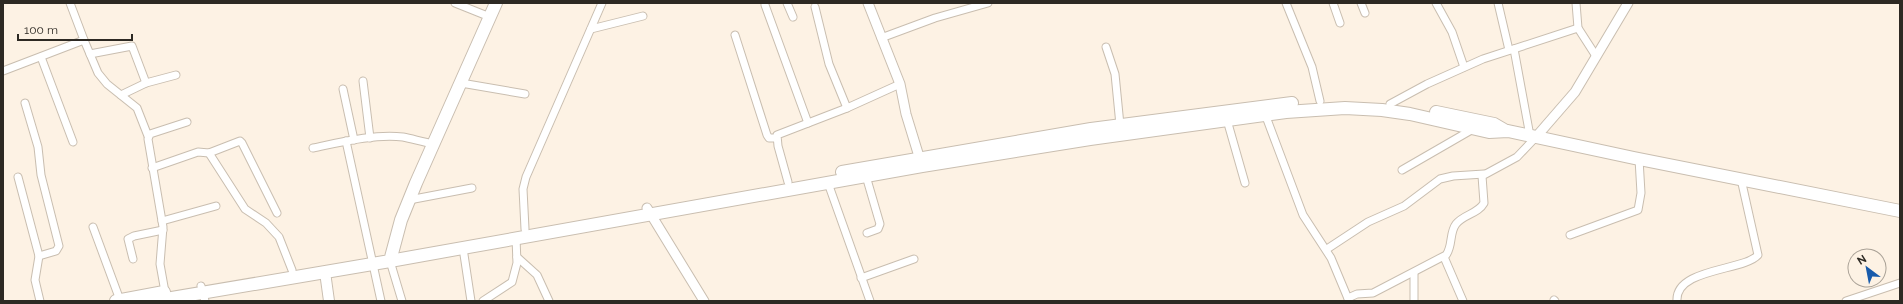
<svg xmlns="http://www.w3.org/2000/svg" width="1903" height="304" font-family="Raleway,sans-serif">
  <rect width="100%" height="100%" fill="#fdf2e4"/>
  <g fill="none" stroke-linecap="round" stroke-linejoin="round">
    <defs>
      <g id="minor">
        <polyline points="455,3 490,17"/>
        <polyline points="787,3 793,17"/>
        <polyline points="1286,3 1312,67 1320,101"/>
        <polyline points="1333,3 1340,23"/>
        <polyline points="1361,3 1365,13"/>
        <polyline points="1436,3 1452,32 1464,67"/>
        <polyline points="1498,3 1509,50"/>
        <polyline points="1576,3 1578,28 1596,56"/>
        <polyline points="765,5 808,123"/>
        <polyline points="815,7 829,64 847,108"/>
        <polyline points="591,29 643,16"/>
        <polyline points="735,35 767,135 769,138 776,138"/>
        <polyline points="881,38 935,18 988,3"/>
        <polyline points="84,40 98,73 107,84 137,108 148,136"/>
        <polyline points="1106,47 1115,74 1120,125"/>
        <polyline points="1514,49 1530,136"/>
        <polyline points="90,54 132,46 146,83"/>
        <polyline points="41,57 73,142"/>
        <polyline points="3,71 84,40 70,3"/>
        <polyline points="363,81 370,138"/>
        <polyline points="461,83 525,94"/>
        <polyline points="343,89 354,140"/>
        <polyline points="121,95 146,83 176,75"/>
        <polyline points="25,103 38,147 41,175 59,246 56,251 39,256"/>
        <polyline points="1390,104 1427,84 1483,59 1578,28"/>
        <polyline points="1265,114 1303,215 1331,258 1349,301"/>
        <polyline points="1227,120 1245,183"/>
        <polyline points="346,141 381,301"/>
        <path d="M313 148C342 142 373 134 403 137 413 139 423 142 434 144"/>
        <polyline points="209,153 245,209 266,223 279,237 292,270"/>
        <polyline points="152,168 198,152 209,153 240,141 242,143 277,213"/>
        <polyline points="1402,170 1473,129"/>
        <polyline points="866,176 880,224 878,229 867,233"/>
        <polyline points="18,177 39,256 35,280 40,301"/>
        <polyline points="788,182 778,146 777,135 847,108 900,84"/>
        <polyline points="828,183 870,301"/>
        <polyline points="409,200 472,188"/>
        <polyline points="162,221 216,206"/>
        <polyline points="93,227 120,300"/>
        <polyline points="525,229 523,189 526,177 602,3"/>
        <polyline points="1570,235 1638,210 1641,193 1639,159"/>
        <polyline points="463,248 471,301"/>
        <polyline points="1327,249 1368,222 1404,206 1440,179 1453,176 1484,174"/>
        <polyline points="517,257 537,275 549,301"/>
        <polyline points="1444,257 1463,301"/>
        <polyline points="133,259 128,239 134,236 163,230"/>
        <polyline points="390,261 402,301"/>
        <polyline points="1414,273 1414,301"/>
        <polyline points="861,278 914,259"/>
        <polyline points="201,286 205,301"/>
        <polyline points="165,292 160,264 163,227 148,139 150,134 187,122"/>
        <path d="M1348 298 1357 294 1373 293 1446 255C1453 246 1449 233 1456 224 1464 214 1478 214 1484 203L1482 176 1517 157 1536 137"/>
        <polyline points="1554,300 1555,301"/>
        <polyline points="483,301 512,282 517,263 516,238"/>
        <path d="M1677 301C1675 268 1744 271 1758 255L1741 179"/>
        <polyline points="1846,301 1900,283"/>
      </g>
      <g id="tertiary">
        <polyline points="868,3 900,84 906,114 921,163"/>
        <polyline points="1536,137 1575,92 1628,3"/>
        <polyline points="647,208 704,301"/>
      </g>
      <polyline id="secondary" points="325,272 329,301"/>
      <g id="primary">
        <polyline points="1436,112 1494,124 1506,131"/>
        <polyline points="842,172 1091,129 1292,103"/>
        <polyline points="390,261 922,166 1090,139 1286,112 1345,108 1382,110 1410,114 1489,132 1508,131 1634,158 1900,211"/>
      </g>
      <g id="trunk">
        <polyline points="116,301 164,292"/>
        <polyline points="154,301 390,261 401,220 416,183 496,3"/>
      </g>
    </defs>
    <use href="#minor" stroke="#c9beb0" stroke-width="9"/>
    <use href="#tertiary" stroke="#c9beb0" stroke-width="11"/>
    <use href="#secondary" stroke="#c9beb0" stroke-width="12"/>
    <use href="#primary" stroke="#c9beb0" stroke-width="14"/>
    <use href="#trunk" stroke="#c9beb0" stroke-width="14"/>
    <use href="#minor" stroke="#fff" stroke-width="7"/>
    <use href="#tertiary" stroke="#fff" stroke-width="9"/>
    <use href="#secondary" stroke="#fff" stroke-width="10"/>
    <use href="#primary" stroke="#fff" stroke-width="12"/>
    <use href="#trunk" stroke="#fff" stroke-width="12"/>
  </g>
  <rect width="1903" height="304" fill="none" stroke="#2d2923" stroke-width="8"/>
  <g transform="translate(1867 268) rotate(328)"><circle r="19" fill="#fdf2e4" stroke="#aaa297"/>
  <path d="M0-3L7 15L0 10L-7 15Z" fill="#185bab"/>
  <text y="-6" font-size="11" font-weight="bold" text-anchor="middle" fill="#2d2923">N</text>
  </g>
  <path d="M18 34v6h114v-6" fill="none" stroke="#2d2923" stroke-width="2"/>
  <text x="24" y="34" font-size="12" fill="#2d2923" stroke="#fdf2e4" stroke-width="3" paint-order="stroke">100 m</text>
</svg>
